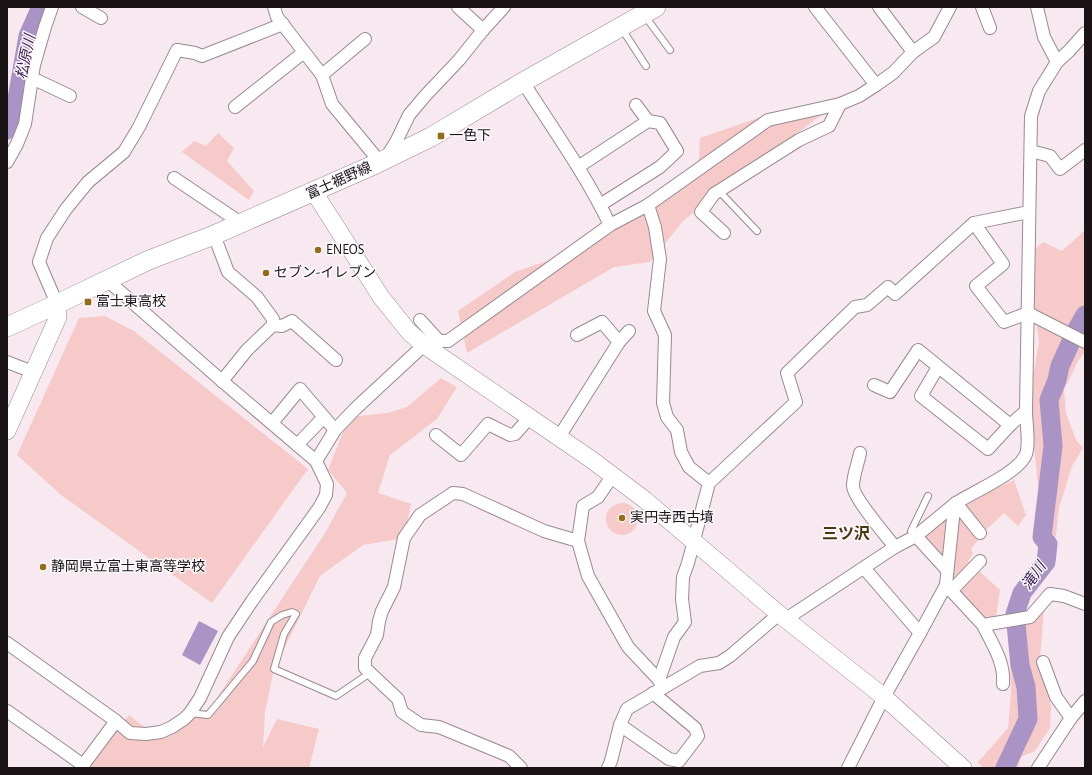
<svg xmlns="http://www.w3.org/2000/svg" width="1092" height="775" font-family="'Alegreya Sans','Noto Sans JP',sans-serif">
  <rect width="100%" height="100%" fill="#f8e9f1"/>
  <g fill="#f6cac8">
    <polygon points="828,107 821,115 684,220 650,262 614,267 467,353 458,311 515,272 573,252 667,200 698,176 700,138 758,118"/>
    <polygon points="218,133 234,148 227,161 254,191 249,200 182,152 194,141 206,146"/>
    <polygon points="1085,227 1085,351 1078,361 1064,390 1066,413 1076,440 1083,448 1072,466 1059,508 1056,536 1042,532 1036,465 1029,399 1039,341 1034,309 1034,250 1043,242 1062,251 1084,231"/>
    <polygon points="105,316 134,331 308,469 212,603 61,495 17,455 79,318"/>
    <polygon points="441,378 457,387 437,419 390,455 378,493 411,504 404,538 363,545 320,576 274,669 265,712 263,747 277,719 319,729 309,768 85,768 129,715 157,737 173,731 211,707 325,533 347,493 328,470 349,417 387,413 407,407"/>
    <polygon points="1014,480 1026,515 1018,526 1004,513 985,531 971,549 973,554 968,561 1000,590 996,617 985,623 951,585 920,536 968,502"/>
    <circle cx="622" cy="519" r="16"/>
    <polygon points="1044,609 1040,658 1051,706 1050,728 1035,751 1021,757 1018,768 983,768 978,762 1008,728 1011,693 1010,628"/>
  </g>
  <polygon fill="#aa93c5" points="199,621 218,631 200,665 182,655"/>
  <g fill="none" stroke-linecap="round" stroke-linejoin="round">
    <g stroke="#aa93c5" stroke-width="19">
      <polyline points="7,130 14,116 28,36 41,7"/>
      <polyline points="1005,768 1028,719 1026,687 1020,665 1015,614 1022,593 1046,562 1048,544 1042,537 1053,446 1049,400 1057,380 1060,366 1076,331 1085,315"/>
    </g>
    <defs>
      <g id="lane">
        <polyline points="645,16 670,50"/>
        <polyline points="622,29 646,66"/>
        <polyline points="719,191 757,231"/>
        <polyline points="916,536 911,531 928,496"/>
        <polyline points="190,713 208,715 253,661 271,622 282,615 292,612 296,614 284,634 274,669 336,696 370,673"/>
      </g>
      <g id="street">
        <polyline points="82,7 101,18"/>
        <polyline points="274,7 277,17 322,75 332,104 380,162"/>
        <polyline points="458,7 483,30"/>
        <polyline points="815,7 876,85"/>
        <polyline points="879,7 913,52"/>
        <polyline points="982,7 990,28"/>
        <polyline points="1037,7 1044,37 1057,62"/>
        <polyline points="322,75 365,39"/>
        <polyline points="32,78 70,96"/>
        <path d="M523 82C553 129 586 175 610 225"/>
        <polyline points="636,105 648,121"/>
        <polyline points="235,107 304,52"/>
        <polyline points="1031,151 1050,156 1060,169 1085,150"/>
        <polyline points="386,158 396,142 409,115 425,96 459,60 483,30 504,7"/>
        <polyline points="7,162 17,144 25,124 34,65 45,27 52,7"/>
        <polyline points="578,167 648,121 660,123 677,151 660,167 600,205"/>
        <polyline points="174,178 241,223"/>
        <polyline points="648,205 655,227 660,259 654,311 665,335 663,403 667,417 677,430 681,452 689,467 709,483"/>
        <polyline points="974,223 1003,264 976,286 1004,322 1028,313 1085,342"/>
        <polyline points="724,233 701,212 714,194 799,140 829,126 840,104"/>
        <polyline points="214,235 228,272 257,297 273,319 273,325"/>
        <polyline points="57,304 39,262 47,238 66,209 88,182 124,152 139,127 177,50 195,53 202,56 283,24"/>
        <polyline points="420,320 439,341 448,341 610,225 648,205 768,120 840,104 859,96 876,85 893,73 913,52 934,37 950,7"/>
        <polyline points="619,342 629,331"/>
        <polyline points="7,362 33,372"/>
        <polyline points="938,367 921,396 988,449 1010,425"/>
        <polyline points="222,381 247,350 273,325 282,326 292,321 336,360"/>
        <polyline points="874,385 890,392 918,350 1010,425 1026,411"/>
        <polyline points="272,423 300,389 335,430"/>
        <polyline points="436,435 461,455 488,424 510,435 515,434 530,417"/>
        <polyline points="559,437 619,342 602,322 577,335"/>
        <polyline points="297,445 324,417"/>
        <path d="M860 453C858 464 853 475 853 486 853 497 887 537 895 547"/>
        <polyline points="316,461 335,430 355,409 424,345 430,343"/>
        <polyline points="613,475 598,497 583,506 578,541 588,576 628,647 659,680 663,688"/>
        <polyline points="916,536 947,570"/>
        <polyline points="864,568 920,633"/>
        <polyline points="946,585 983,625 1030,617 1050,594 1064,596 1085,604"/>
        <polyline points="951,591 980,561"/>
        <polyline points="786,619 895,547 916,536 956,503 980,533"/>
        <path d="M983 625C992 644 1005 662 1003 684"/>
        <polyline points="7,643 116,721 130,733 146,734 161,732 172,727 184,719 190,713 200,698 228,637 252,601 319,508 326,495 327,484 316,461 222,381 107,280"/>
        <polyline points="1043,662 1056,697 1071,718"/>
        <polyline points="659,680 674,637 685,622 682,599 683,577 688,563 709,483 796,402 787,373 855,307 867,305 888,287 895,294 974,223 1029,212"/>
        <polyline points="7,711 83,765"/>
        <polyline points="620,725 669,759 679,761 698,736 695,728 653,693"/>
        <polyline points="81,768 116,721"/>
        <polyline points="521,768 509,756 439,727 421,725 402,712 398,699 365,668 365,658 377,635 379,621 382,611 394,587 404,538 420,515 453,493 463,494 544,531 578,541"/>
        <polyline points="608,768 611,761 620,725 627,709 700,666 719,663 730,656 779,614"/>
        <path d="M848 768 884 697 920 633 946 585 953 518 956 503C973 492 1020 472 1026 454 1030 443 1026 423 1026 411L1031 116 1039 91 1057 62 1069 51 1085 33"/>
        <polyline points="1038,768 1071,718 1085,701"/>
      </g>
      <g id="secondary">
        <polyline points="314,192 381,297 409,332 424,345 592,460 645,500 779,614 884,697 963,768"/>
        <polyline points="7,431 58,317 57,304"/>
      </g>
      <polyline id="primary" points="7,327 57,304 149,260 214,235 376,164 431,137 523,82 656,7"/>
    </defs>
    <use href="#lane" stroke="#978a91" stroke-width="8"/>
    <use href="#street" stroke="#978a91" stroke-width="14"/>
    <use href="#secondary" stroke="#978a91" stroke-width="18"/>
    <use href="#primary" stroke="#978a91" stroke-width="20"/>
    <use href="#lane" stroke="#fff" stroke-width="6"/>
    <use href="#street" stroke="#fff" stroke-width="12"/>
    <use href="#secondary" stroke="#fff" stroke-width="17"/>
    <use href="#primary" stroke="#fff" stroke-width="19"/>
  </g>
  <g fill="#966b17" stroke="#fdfafc" stroke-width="1.5">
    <rect x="437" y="132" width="8" height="8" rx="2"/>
    <circle cx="318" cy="250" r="4"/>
    <circle cx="266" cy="273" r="4"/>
    <rect x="84" y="298" width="8" height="8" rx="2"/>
    <circle cx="622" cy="518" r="4"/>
    <circle cx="43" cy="567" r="4"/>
  </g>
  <g text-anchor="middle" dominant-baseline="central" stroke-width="3" stroke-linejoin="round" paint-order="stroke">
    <g font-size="14" fill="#1a1417" stroke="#fdfafc" text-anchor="start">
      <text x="449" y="136">一色下</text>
      <text x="326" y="250">ENEOS</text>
      <text x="274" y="273">セブン-イレブン</text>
      <text x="96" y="302">富士東高校</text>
      <text x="630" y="518">実円寺西古墳</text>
      <text x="51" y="567">静岡県立富士東高等学校</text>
    </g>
    <g font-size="14" fill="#1a1417" stroke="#fdfafc">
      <text transform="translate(339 181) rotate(-24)">富士裾野線</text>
    </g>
    <g font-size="15" font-style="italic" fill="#391855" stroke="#fdfafc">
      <text transform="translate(26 57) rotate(-78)">松原川</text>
      <text transform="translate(1034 576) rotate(-55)">滝川</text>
    </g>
    <g font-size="16" font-weight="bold" fill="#4b3611" stroke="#fdfafc">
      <text x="846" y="534">三ツ沢</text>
    </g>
  </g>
  <rect width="1092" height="775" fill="none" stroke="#1a1417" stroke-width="16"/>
</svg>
